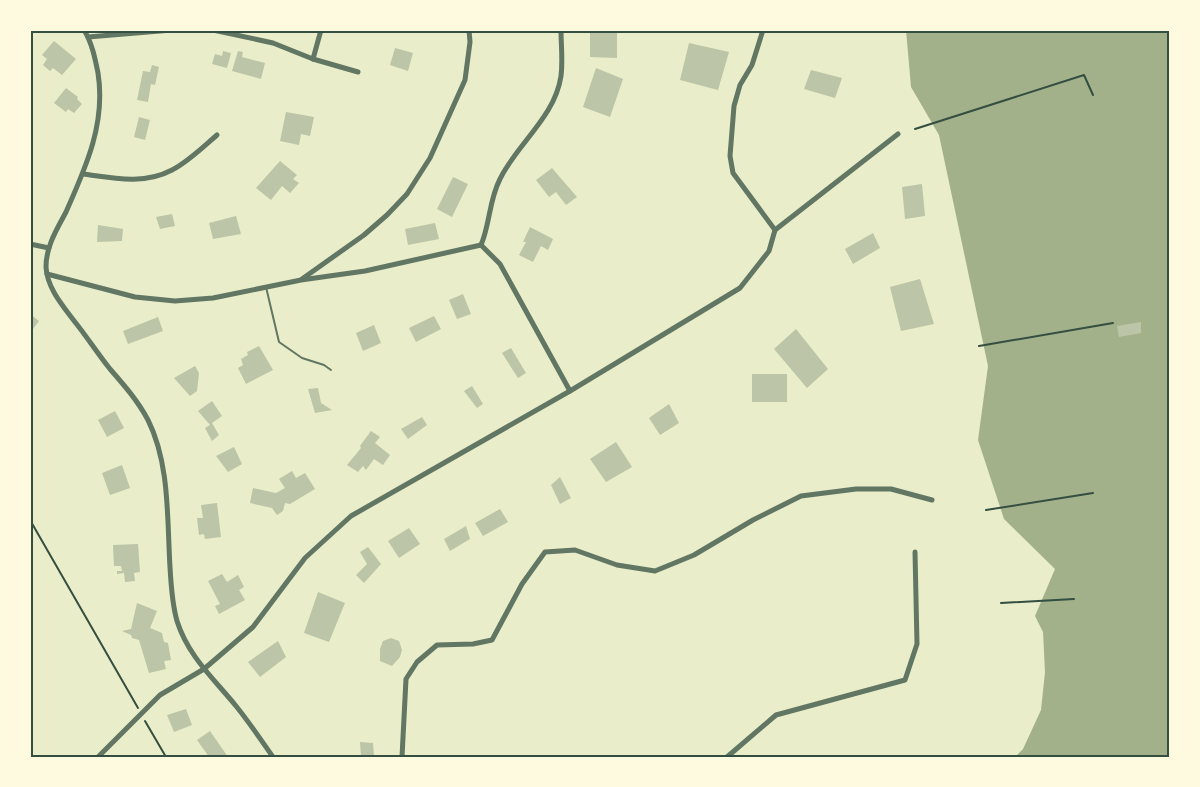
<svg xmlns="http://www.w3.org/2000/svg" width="1200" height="787" font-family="'Fira Sans',sans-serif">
  <rect width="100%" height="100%" fill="#e9edc9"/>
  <polygon fill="#a3b18a" points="906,30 1170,30 1170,757 1015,757 1023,749 1041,710 1045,672 1043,632 1035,616 1055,569 1004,519 978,440 988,366 939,135 911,87"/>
  <g fill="#bcc5a7">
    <polygon points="590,30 617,30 617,58 590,57"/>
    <polygon points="54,41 76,59 62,75 53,68 50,71 43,65 47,59 42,55"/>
    <polygon points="689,43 729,52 718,90 680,80"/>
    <polygon points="395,48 413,53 408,71 390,65"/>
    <polygon points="223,51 231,53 227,68 212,64 215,54 222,56"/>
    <polygon points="238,51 243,52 242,57 265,63 261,79 232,71"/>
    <polygon points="152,65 159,67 155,85 151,84 148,102 137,100 143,71 150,72"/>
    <polygon points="596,68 623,79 610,117 583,107"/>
    <polygon points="811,70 842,78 835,98 804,89"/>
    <polygon points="66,88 78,97 77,99 82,104 74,113 68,109 66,112 54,103"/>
    <polygon points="286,112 314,117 310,136 301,134 299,145 280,141"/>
    <polygon points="139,117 150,120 145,140 134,137"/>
    <polygon points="280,161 297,175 293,179 299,183 290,193 282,186 271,200 256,188"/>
    <polygon points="552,168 577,197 566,205 556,192 549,197 536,180"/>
    <polygon points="453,177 468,184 452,217 437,209"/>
    <polygon points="922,184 925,216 905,219 902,187"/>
    <polygon points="172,214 175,226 160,229 156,217"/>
    <polygon points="236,216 241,234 213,239 209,223"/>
    <polygon points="435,223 439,239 408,245 405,229"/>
    <polygon points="98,225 123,229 122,241 97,242"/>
    <polygon points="530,227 553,239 548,250 541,246 533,262 519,255 526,242 523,242"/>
    <polygon points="873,233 880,248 853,264 845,249"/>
    <polygon points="920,279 934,324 901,331 890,287"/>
    <polygon points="463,294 471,314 457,319 449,300"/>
    <polygon points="30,314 39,321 30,333"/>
    <polygon points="434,316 441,329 416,342 409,328"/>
    <polygon points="158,317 163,331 128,344 123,331"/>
    <polygon points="1141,322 1141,333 1119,337 1117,326"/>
    <polygon points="374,325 381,343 363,351 356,333"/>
    <polygon points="796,329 828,369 807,388 774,349"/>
    <polygon points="259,346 273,370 246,384 238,368 243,365 241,359 248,355 247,352"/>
    <polygon points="511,348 526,373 518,378 502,353"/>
    <polygon points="195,366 199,373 197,391 190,396 174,378"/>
    <rect x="752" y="374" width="35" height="28"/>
    <polygon points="472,386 483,404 477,408 464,391"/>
    <polygon points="318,388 321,403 332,410 315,413 308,389"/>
    <polygon points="212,401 222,416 212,423 219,435 212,441 205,428 210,425 198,411"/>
    <polygon points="669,404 679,423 660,435 649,418"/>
    <polygon points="115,411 124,428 107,437 98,420"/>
    <polygon points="422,417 427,425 408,439 401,429"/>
    <polygon points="371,431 380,437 375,443 390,455 383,465 374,459 366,470 363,466 358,472 347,465 361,448 360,446"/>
    <polygon points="616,442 632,467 606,482 590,459"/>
    <polygon points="234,447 242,464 228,472 216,456"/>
    <polygon points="122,465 130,488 110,495 102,473"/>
    <polygon points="292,471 296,478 305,473 315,489 290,504 285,503 283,511 277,515 272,508 250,503 253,488 276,493 285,488 279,479"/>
    <polygon points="560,477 571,498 560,504 551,485"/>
    <polygon points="217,503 221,537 205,539 204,534 199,535 197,518 203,518 201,505"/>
    <polygon points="500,509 508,522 483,536 475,523"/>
    <polygon points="466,526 470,539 450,551 444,539"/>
    <polygon points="409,528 420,544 399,558 388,541"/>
    <polygon points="138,544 140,572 134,573 135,581 125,582 124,573 117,574 117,571 122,571 121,566 114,566 113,545"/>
    <polygon points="368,547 381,564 364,583 356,575 367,564 360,552"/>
    <polygon points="222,574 227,582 238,575 244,587 239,590 245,600 219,614 215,606 220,604 208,581"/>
    <polygon points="318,592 345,603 329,642 304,633"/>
    <polygon points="137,603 157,611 150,628 162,633 164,642 168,643 171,660 164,661 166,669 149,673 139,640 132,638 131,635 122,631 131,629"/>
    <polygon points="391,638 399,641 402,650 400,657 392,666 380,661 380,649 383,641"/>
    <polygon points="278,641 286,657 260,677 248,662"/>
    <polygon points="186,709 192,725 174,732 167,715"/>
    <polygon points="210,731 228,757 209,757 197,740"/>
    <polygon points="360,742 373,743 374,757 361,757"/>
  </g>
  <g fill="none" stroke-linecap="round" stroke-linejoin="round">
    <g stroke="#344e41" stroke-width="2">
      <polyline points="915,129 1084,75 1093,95"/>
      <polyline points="979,346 1113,323"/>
      <polyline points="986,510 1093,493"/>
      <polyline points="30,520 138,708"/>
      <polyline points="1001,603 1074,599"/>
      <polyline points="145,721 166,757"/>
    </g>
    <polyline stroke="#617663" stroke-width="2" points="266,287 279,342 302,358 324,365 331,370"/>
    <g stroke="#617663" stroke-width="5">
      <path d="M84 30C92 43 95 58 98 73 106 123 86 167 66 212 57 229 46 246 46 267 47 288 63 306 75 322 87 337 98 354 110 369 124 385 138 401 148 420 170 464 167 519 170 567 171 585 172 604 177 621 188 656 214 679 236 706 249 722 261 740 273 757"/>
      <polyline points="213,30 273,43 313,59 358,72"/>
      <path d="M561 30C561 46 563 60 561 76 555 117 517 144 500 179 489 200 490 224 481 245L500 264 570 391"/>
      <polyline points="763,30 752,65 740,85 734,106 730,156 733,173 775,230"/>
      <polyline points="88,37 172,30"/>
      <polyline points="313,59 321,30"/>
      <path d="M83 174C113 178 144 185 172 170 188 162 203 147 217 135"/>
      <polyline points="30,244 49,248"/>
      <polyline points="47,274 135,297 175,301 213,298 301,280 365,271 481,245"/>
      <polyline points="302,279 364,235 387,215 407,194 430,158 465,80 470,42 469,30"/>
      <polyline points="98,757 160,695 204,669 253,627 305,558 351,516 570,391 740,288 769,251 775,230 898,134"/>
      <polyline points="402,757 406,679 417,662 437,645 473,644 492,640 522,584 545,552 575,550 617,565 655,571 694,555 753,520 801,496 856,489 891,489 932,500"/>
      <polyline points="727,757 776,715 905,680 917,644 915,552"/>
    </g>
  </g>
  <rect width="1200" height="787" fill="none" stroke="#fefae0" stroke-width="63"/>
  <rect x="32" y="32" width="1136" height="724" fill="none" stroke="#344e41" stroke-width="2"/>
</svg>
